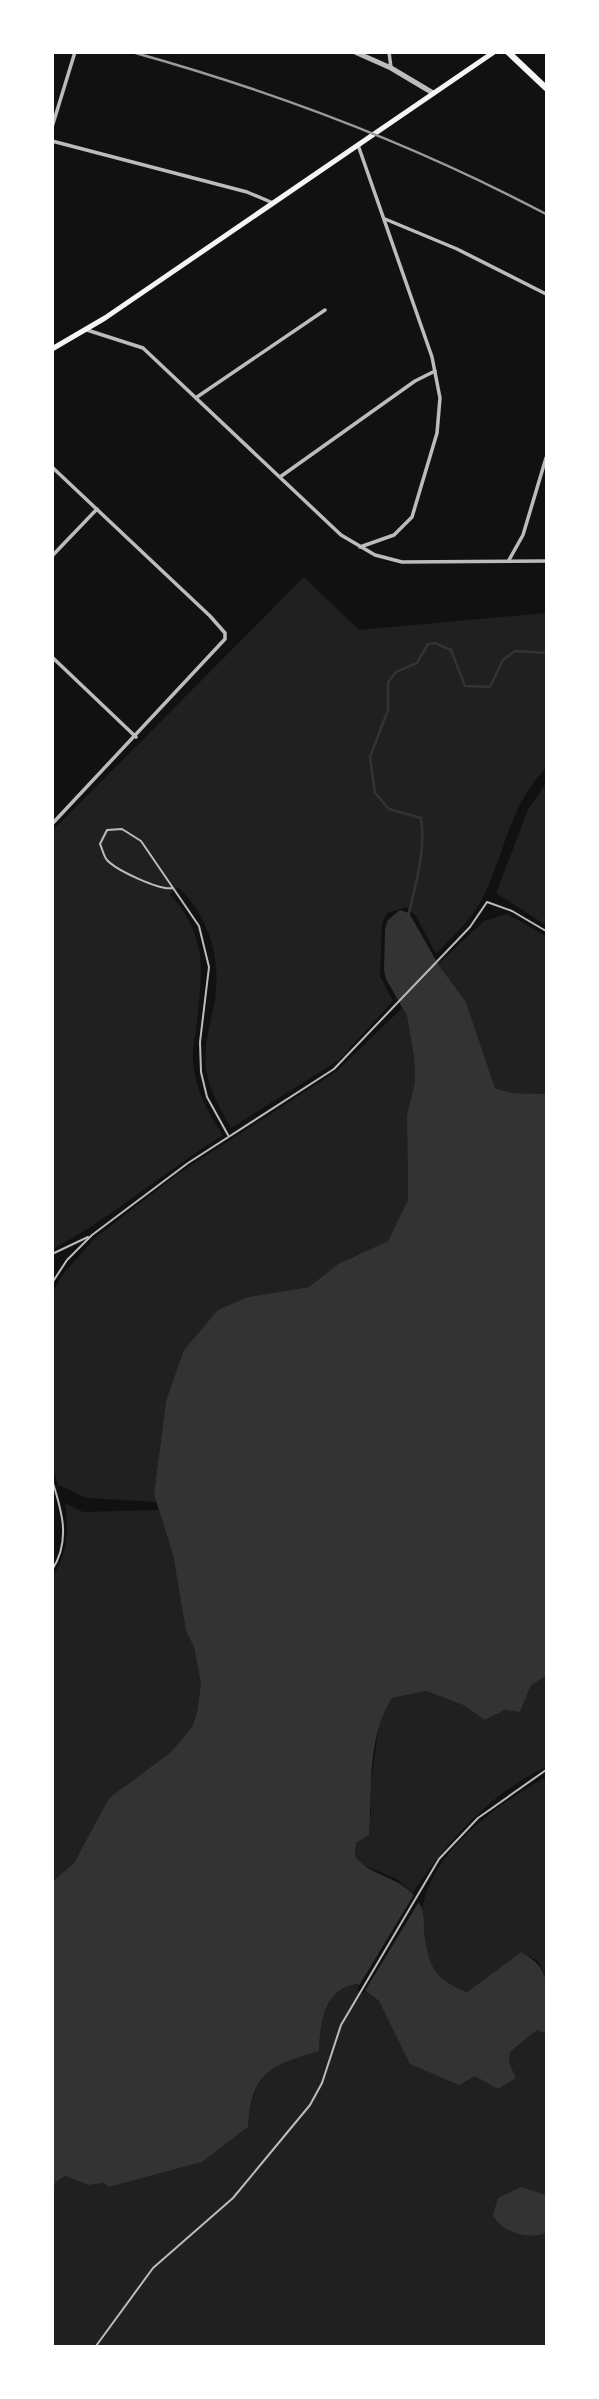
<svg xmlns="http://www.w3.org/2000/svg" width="599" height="2399" font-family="Lato,sans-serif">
  <rect width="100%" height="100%" fill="#111"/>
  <g fill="#202020">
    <path d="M304 577 359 630 546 613V768C509 805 505 854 482 899 471 920 452 937 436 954L416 916 406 907 387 913 382 923 380 976 393 1001 339 1060 231 1128C221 1110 209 1091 206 1069 203 1046 211 1022 215 1000 221 957 209 917 178 887L170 894C210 940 202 973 196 1029 195 1040 192 1051 193 1061 195 1089 208 1113 223 1135 165 1171 113 1217 53 1249V830Z"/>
    <polygon points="546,783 546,925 496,893 528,810"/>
    <polygon points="507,914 546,936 546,1094 511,1093 495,1088 466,1002 438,964 484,921"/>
    <polygon points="402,1008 407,1016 414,1057 415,1082 407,1115 408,1200 399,1222 388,1241 338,1264 309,1287 248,1297 166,1401 154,1494 157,1502 87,1498 58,1485 52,1465 52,1294 62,1275 95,1238 179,1173 337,1071"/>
    <path d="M65 1503 83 1512 159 1510 173 1555 186 1631 194 1647 201 1684 197 1712 192 1727 171 1752 109 1798 74 1863 53 1881 52 1578C68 1552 69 1533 65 1503Z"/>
    <path d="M546 1676V1767C492 1791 444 1845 413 1893L397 1879 360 1864 355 1856 356 1843 371 1815 370 1791 380 1716 392 1698 426 1691 463 1705 485 1720 505 1710 520 1712 531 1685Z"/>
    <path d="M546 1777V1977L538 1961 521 1952 467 1992C438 1981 428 1967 425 1937 424 1927 421 1915 423 1905 434 1849 500 1803 546 1777Z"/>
    <path d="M356 1984 379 2001 394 2027 475 2076 509 2063 510 2052 537 2030 546 2034V2346H53L52 2200 55 2183 65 2176 89 2185 103 2183 109 2187 202 2162 248 2127C254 2071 268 2066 319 2051 320 2025 323 1990 356 1984Z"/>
  </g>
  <g fill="#333">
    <path d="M400 910 409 913 438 964 466 1002 495 1088 511 1093 546 1094V1676L531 1685 520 1712 505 1710 485 1720 463 1705 426 1691 392 1698C367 1736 372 1791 369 1835L356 1843 355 1856C372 1880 409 1875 422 1909 424 1915 424 1924 424 1930 428 1964 433 1979 467 1992L521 1952C557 1971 546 1997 546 2034L537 2030 510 2052 509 2063 516 2078 498 2089 475 2076 459 2085 410 2064 379 2001 357 1984C323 1989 320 2025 319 2051 270 2066 252 2071 248 2127L202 2162 109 2187 103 2183 89 2185 65 2176 55 2183 53 2200V1881L74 1863 109 1798 171 1752 192 1727 197 1712 201 1684 194 1647 186 1631 173 1555 154 1494 166 1401 184 1350 218 1310 248 1297 309 1287 338 1264 388 1241 408 1200 407 1115 415 1082 414 1057 407 1016 386 979 384 970 385 929 388 920Z"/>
    <path d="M521 2187 546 2195V2233C529 2240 502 2233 493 2215L498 2198Z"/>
  </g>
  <polygon fill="#111" points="415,1893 420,1900 363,1994 357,1989"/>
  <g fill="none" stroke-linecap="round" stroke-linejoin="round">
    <path stroke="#333" stroke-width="2.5" d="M409 913C416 882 426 850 421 818L389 809 375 793 370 757 388 710V682L396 672 417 663 428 644 435 643 451 650 465 686 490 687 503 660 515 651 546 653"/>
    <g stroke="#bcbcbc" stroke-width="2">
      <path d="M173 888C160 891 116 870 107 860 104 857 102 848 100 844L107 830 122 829 141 841 199 926 209 967 200 1042 201 1072 207 1097 228 1135"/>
      <polyline points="52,1254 88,1237"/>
      <polyline points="52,1283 67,1260 92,1235 188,1163 334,1069 470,927 487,902 512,911 546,931"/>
      <path d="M52 1480C62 1511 71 1541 52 1570"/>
      <polyline points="96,2346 153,2268 233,2198 310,2105 322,2083 341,2025 439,1859 478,1818 546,1770"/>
    </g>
    <g stroke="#bcbcbc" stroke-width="3.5">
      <polyline points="389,52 391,68"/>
      <polyline points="52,127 75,52"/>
      <polyline points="52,141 247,192 273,203"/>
      <polyline points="358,145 432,357 440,398 437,433 412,517 394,535 360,547"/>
      <polyline points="385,219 457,249 546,294"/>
      <polyline points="87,330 143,348 341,535 375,555 402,562 546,561"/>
      <polyline points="197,397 325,310"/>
      <polyline points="52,467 210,616 225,633 225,639 52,824"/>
      <polyline points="280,477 415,381 435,371"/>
      <polyline points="52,556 97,509"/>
      <polyline points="509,560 523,535 546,458"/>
      <polyline points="52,657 136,737"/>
    </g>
    <polyline stroke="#bcbcbc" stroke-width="5" points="355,52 391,68 433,93"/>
    <polyline stroke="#f5f5f5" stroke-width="5" points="52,349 105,318 494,52"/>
    <polyline stroke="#f5f5f5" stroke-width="6" points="508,52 546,88"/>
    <path stroke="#9a9a9a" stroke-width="2.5" d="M132 52C276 92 415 145 546 214"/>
  </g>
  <rect width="599" height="2399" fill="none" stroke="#ffffff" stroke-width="108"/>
</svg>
